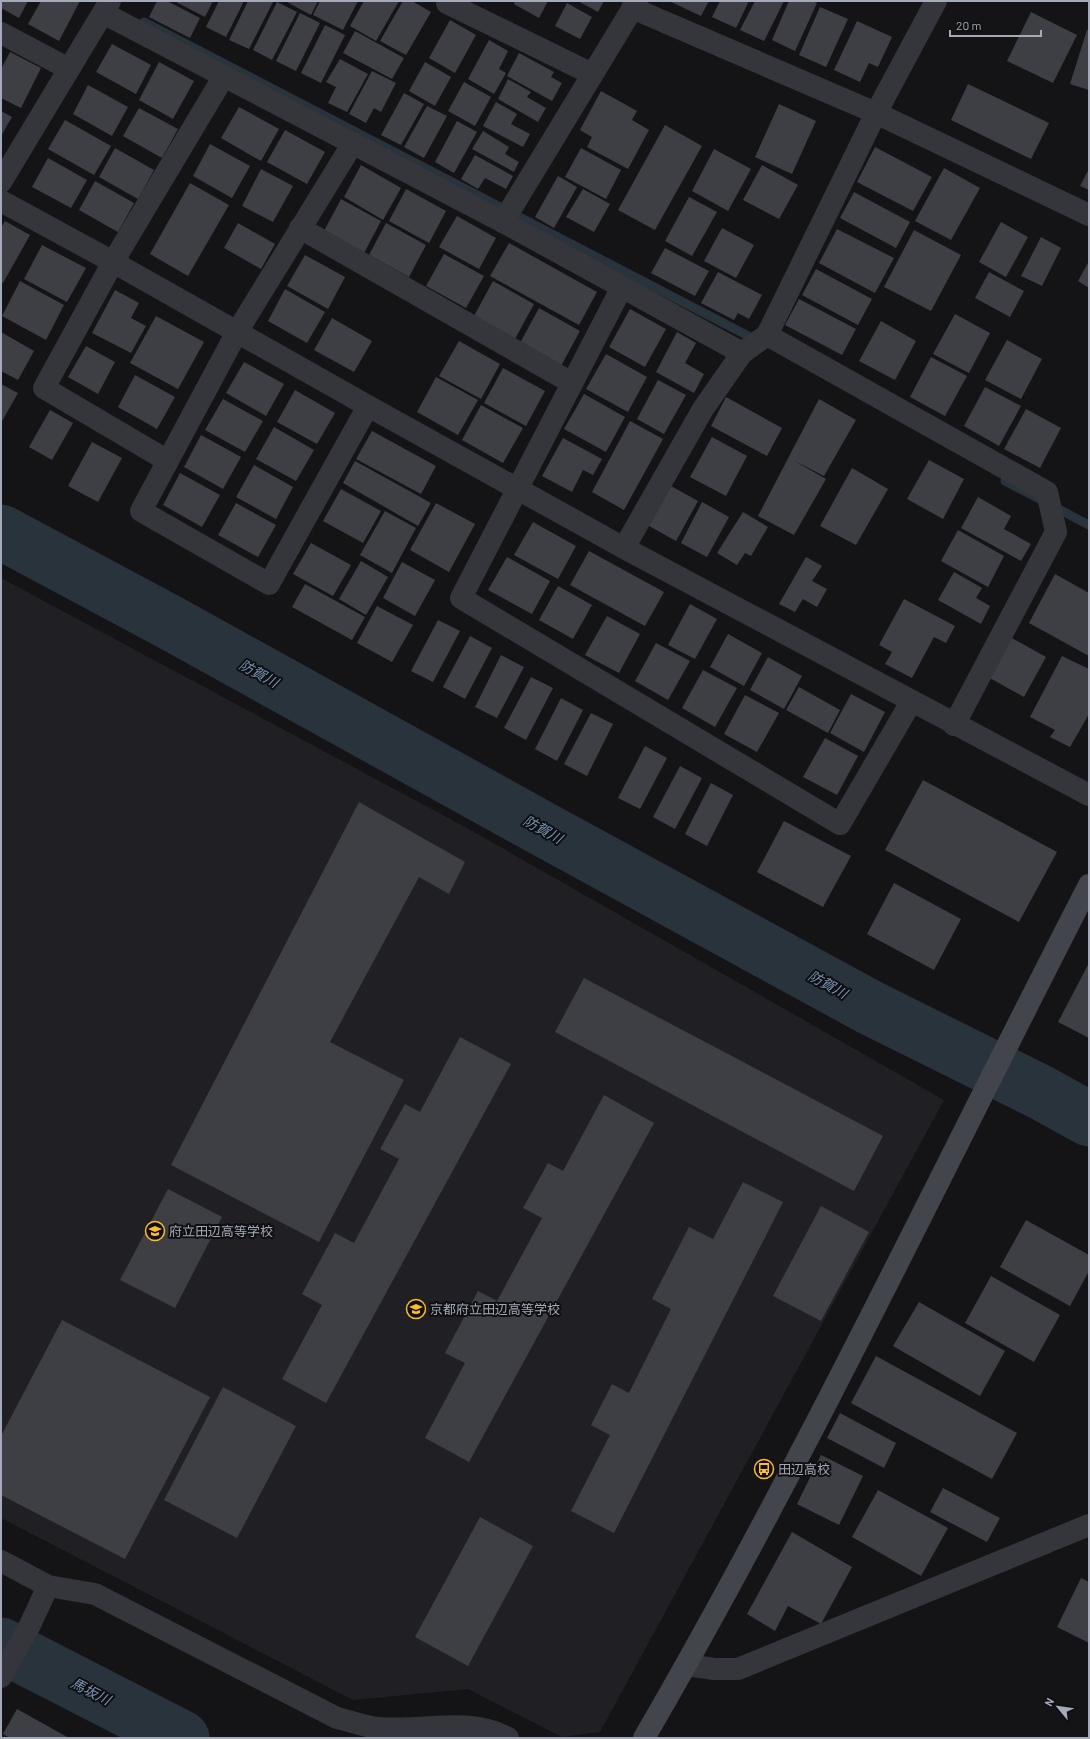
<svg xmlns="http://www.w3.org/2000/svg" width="1090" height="1739" font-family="Barlow,'Noto Sans JP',sans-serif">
  <rect width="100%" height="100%" fill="#141417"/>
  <polygon fill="#202024" points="1,578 467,828 944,1100 600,1732 562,1737 468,1689 353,1700 1,1518"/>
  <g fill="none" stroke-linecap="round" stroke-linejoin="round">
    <g stroke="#29333c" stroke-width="9">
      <polyline points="144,22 758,341"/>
      <polyline points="1005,481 1089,525"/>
    </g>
    <g stroke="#29333c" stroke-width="55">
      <polyline points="1,532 171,623 543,829 869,1007 1042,1093 1089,1119"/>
      <polyline points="1,1645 182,1738"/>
    </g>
  </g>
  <g fill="#3e3f44">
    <polygon points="1,1 28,1 19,18 1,8"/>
    <polygon points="41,1 80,1 59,41 28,24"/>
    <polygon points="157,1 167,1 200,18 190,38 149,17"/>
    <polygon points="174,1 213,1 205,17"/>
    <polygon points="219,1 244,1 226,37 206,27"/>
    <polygon points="248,1 273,2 249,49 229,40"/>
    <polygon points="285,1 318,1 311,15"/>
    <polygon points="320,1 358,1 343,30 313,15"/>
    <polygon points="364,1 399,1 376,41 350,26"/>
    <polygon points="403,1 412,1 431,12 406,55 380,41"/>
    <polygon points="515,1 548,1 539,18 514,4"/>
    <polygon points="578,1 604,1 598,12"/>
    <polygon points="669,1 709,1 701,16"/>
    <polygon points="720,1 749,1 736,28 712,17"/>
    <polygon points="755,1 784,1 764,41 740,30"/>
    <polygon points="789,1 812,1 817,3 795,51 772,40"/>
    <polygon points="277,2 297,12 272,60 253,50"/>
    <polygon points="567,3 592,17 580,39 555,26"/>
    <polygon points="820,7 848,19 826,67 799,55"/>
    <polygon points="1031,12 1077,35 1053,83 1007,61"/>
    <polygon points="300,13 320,23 296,71 276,61"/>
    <polygon points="450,20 476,35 455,73 429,58"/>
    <polygon points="857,21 892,37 878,67 869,63 860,82 834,70"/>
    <polygon points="325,25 345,35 321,83 301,73"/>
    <polygon points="1087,30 1089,31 1089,90 1070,84"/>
    <polygon points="355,31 404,58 392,79 343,53"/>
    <polygon points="489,40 508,51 499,69 506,73 494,94 468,79"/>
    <polygon points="112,44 151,65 136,94 96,72"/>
    <polygon points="10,52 41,68 21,108 1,98 1,69"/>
    <polygon points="519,53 554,72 551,77 562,83 552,101 507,76"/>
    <polygon points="340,59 368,74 347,112 328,103 336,87 326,82"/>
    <polygon points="159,62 194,81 173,119 139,100"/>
    <polygon points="425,62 451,77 435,106 409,91"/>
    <polygon points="372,71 396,83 381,112 374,108 366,123 349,114"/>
    <polygon points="508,79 531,92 527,97 546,108 538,122 498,99"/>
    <polygon points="464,82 491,97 475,126 448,111"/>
    <polygon points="968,84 1049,123 1031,159 951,120"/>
    <polygon points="88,85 128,107 112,136 73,114"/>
    <polygon points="601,91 637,111 632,120 649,130 628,169 587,147 592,137 580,130"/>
    <polygon points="404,93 424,104 401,145 381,135"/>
    <polygon points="496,102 517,114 511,124 530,134 523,147 483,126"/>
    <polygon points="779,104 816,121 792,174 755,157"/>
    <polygon points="427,106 447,116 424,158 404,147"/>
    <polygon points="239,107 279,129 261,161 221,138"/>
    <polygon points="139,108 178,129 162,158 123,136"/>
    <polygon points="1,111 12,117 1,136"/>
    <polygon points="65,120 111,146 94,175 48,149"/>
    <polygon points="457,121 477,132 454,173 435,162"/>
    <polygon points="665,125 702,146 655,230 618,210"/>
    <polygon points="285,130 325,152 307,184 267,162"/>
    <polygon points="483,131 509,147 505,154 519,162 514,172 472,149"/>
    <polygon points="210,144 250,166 232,198 193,176"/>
    <polygon points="875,147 932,177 913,211 857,182"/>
    <polygon points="115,148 154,170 138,199 99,177"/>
    <polygon points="581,148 621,170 606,199 565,177"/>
    <polygon points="714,149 751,169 728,211 692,191"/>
    <polygon points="475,155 513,176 506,189 485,178 478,189 461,179"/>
    <polygon points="48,158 87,180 71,208 32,187"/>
    <polygon points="361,165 401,188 383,220 344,197"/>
    <polygon points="762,165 798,185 779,219 743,200"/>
    <polygon points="944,168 980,188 951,240 915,221"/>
    <polygon points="261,169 293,186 273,222 242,206"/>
    <polygon points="1089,169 1089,190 1080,186"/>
    <polygon points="558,176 577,187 554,228 535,217"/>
    <polygon points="95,181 134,203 118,232 79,210"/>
    <polygon points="190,183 229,205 188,276 150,254"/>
    <polygon points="406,189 446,211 429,243 389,221"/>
    <polygon points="583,189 610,204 594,232 566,217"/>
    <polygon points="854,192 910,222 896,248 840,218"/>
    <polygon points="689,197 717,212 692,256 665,241"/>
    <polygon points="341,199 381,221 364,253 324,231"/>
    <polygon points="457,216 496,238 479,269 439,247"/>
    <polygon points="5,221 30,235 3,283 1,282 1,228"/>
    <polygon points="1001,222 1028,237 1006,277 979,262"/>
    <polygon points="238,223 275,244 261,269 224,248"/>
    <polygon points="386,223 426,245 409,277 369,255"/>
    <polygon points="722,228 754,245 736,278 704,261"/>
    <polygon points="837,229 894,258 875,293 819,263"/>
    <polygon points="914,230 961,255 931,311 884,287"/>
    <polygon points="1041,237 1061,248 1042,286 1021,276"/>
    <polygon points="509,243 597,292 579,325 490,276"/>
    <polygon points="42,245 86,268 67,302 24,279"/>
    <polygon points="665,248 709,271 695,296 651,273"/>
    <polygon points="444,254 484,276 466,308 426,286"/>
    <polygon points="305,255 345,277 328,309 287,286"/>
    <polygon points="1089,261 1089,288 1078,281"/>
    <polygon points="816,269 872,299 858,325 802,295"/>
    <polygon points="718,272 762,295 749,319 738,313 734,320 701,303"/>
    <polygon points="989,272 1024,291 1010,317 975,298"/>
    <polygon points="20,281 64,305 46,340 2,316"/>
    <polygon points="493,281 534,304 515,339 474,316"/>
    <polygon points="285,289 325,312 307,343 268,321"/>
    <polygon points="115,290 139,303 131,318 146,326 131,353 92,333"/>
    <polygon points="799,299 856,329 842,355 785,325"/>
    <polygon points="539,308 580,331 561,366 520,343"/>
    <polygon points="630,309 666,329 645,367 609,347"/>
    <polygon points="955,314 990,333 969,373 933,354"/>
    <polygon points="156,316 204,342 178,389 130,363"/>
    <polygon points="332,318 372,341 354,372 314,350"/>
    <polygon points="881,321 916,341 895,380 859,361"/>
    <polygon points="1,332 34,351 18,380 1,371"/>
    <polygon points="677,332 696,343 685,363 704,374 694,393 656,372"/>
    <polygon points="1007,340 1042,359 1021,399 985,380"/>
    <polygon points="459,341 500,364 481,399 439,376"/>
    <polygon points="86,346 115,362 98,394 68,377"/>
    <polygon points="606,354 647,377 628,412 586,389"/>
    <polygon points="931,357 967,376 945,416 910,397"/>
    <polygon points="244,362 284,384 266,416 226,393"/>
    <polygon points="503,368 545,391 526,426 484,403"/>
    <polygon points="135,375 175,397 157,429 118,407"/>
    <polygon points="436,377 478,400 458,435 417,412"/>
    <polygon points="658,380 686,395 664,434 637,419"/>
    <polygon points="1,384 18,393 1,423"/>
    <polygon points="985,387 1021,406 999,446 964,426"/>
    <polygon points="295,390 335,413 317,444 277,422"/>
    <polygon points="584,394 625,417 606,452 564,429"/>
    <polygon points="726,397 782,428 767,456 711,426"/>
    <polygon points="223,399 263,421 245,452 205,430"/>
    <polygon points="819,399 856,420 824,476 793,460 826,479 794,535 758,516"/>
    <polygon points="481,405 523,428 503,463 462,440"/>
    <polygon points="1026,409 1061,428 1040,468 1004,449"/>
    <polygon points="50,410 73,423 52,460 29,447"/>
    <polygon points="630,421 663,439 624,510 592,492"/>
    <polygon points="274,427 314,450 296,481 256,459"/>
    <polygon points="372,431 436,466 421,494 356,459"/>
    <polygon points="201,435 241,457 223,489 184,467"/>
    <polygon points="712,437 747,456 726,496 690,477"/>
    <polygon points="563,438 602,459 593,475 583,470 572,492 542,476"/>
    <polygon points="92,442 122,458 98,502 68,486"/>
    <polygon points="929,460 964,479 943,519 907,499"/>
    <polygon points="355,461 431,503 418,526 343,483"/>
    <polygon points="254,465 293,487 276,519 236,497"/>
    <polygon points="852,468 888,489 856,545 820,526"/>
    <polygon points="180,473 220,495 202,527 163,505"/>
    <polygon points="671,486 698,501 676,541 649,526"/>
    <polygon points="341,489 381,511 363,543 323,521"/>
    <polygon points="978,497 1011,516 1004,529 1031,544 1021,561 961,528"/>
    <polygon points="702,502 729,517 707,557 681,543"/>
    <polygon points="236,503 276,525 258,557 218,535"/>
    <polygon points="436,503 475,524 449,572 410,550"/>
    <polygon points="385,511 416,528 392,573 360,555"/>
    <polygon points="743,512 768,527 751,556 745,553 737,565 717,553"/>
    <polygon points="533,522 576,546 558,579 514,555"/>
    <polygon points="958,530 1004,556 988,587 941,561"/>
    <polygon points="311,543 351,565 333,596 293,574"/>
    <polygon points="589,551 664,592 645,626 570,585"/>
    <polygon points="507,557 550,581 532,614 488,590"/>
    <polygon points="806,557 822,566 812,581 827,589 817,607 803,599 795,612 779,604"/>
    <polygon points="361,561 388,577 366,615 339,599"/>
    <polygon points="402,562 435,580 415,616 383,598"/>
    <polygon points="954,572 982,588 976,598 990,606 981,624 938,600"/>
    <polygon points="1055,574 1089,593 1089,656 1029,623"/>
    <polygon points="305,584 365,617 352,640 292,607"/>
    <polygon points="558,586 592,605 573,639 539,620"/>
    <polygon points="904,599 955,626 946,643 934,637 912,678 885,664 892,652 879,645"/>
    <polygon points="690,604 717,619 695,659 668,645"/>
    <polygon points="377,606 413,625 392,662 357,643"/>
    <polygon points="607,616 640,634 619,673 585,655"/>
    <polygon points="438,620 460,631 433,682 411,671"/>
    <polygon points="728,634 762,653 744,686 710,667"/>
    <polygon points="470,636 492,648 465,699 443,687"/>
    <polygon points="1010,637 1046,657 1024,697 988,677"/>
    <polygon points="656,643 690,661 668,700 635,681"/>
    <polygon points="501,655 524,667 497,718 475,707"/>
    <polygon points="1062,656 1089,669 1089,714 1070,747 1050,737 1055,730 1030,717"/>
    <polygon points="768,657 802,676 784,709 750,690"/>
    <polygon points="703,670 737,688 715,727 682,708"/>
    <polygon points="531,677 553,688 526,740 504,728"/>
    <polygon points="799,687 840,710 828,733 786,710"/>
    <polygon points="851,694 885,712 864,752 830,733"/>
    <polygon points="745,695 779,713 757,752 724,734"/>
    <polygon points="561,698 583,710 557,761 535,749"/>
    <polygon points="591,713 613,724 587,776 564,764"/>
    <polygon points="825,738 858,756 837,795 803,777"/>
    <polygon points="645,746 667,758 640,809 618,798"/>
    <polygon points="680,766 702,778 675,829 653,817"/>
    <polygon points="923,780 1057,852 1019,922 885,850"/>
    <polygon points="711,783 733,795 707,846 685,834"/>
    <polygon points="359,802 465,862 449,894 419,877 330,1042 404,1080 319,1242 171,1165"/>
    <polygon points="784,821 851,856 823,907 757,872"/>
    <polygon points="894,883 961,919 934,970 867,934"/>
    <polygon points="1089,963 1089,1038 1058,1022"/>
    <polygon points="584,978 883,1136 854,1191 555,1032"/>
    <polygon points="460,1037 511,1064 326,1403 282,1379 322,1305 302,1294 335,1233 354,1243 399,1159 380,1149 405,1104 420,1112"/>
    <polygon points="604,1095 654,1123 469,1462 425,1438 465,1363 445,1353 478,1291 497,1301 542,1218 523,1208 548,1163 563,1171"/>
    <polygon points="743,1182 783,1202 614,1533 571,1511 610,1435 591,1425 612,1384 629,1393 671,1309 652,1299 689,1227 713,1239"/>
    <polygon points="168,1189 222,1217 175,1308 120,1280"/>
    <polygon points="821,1206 869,1232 821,1321 773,1296"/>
    <polygon points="1026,1220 1089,1255 1089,1271 1070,1306 1000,1267"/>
    <polygon points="991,1276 1060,1315 1034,1362 965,1323"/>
    <polygon points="919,1302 1005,1351 980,1396 893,1346"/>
    <polygon points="62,1320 210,1397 125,1559 1,1495 1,1436"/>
    <polygon points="876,1356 1017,1433 992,1479 851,1403"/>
    <polygon points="223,1387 296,1426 237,1538 164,1500"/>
    <polygon points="840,1413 896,1443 884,1468 827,1438"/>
    <polygon points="821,1455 863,1476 839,1525 797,1504"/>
    <polygon points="943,1488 1000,1518 987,1542 930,1512"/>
    <polygon points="878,1490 948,1528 921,1576 852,1537"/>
    <polygon points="480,1517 533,1546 468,1666 415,1637"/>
    <polygon points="792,1532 852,1567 821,1624 788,1606 775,1631 747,1614"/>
    <polygon points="1081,1578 1089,1582 1089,1643 1057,1627"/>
    <polygon points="17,1709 69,1738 10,1738 3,1734"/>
  </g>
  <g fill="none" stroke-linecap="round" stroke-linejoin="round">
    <g stroke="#35363c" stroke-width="22">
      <polyline points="447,3 592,74"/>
      <polyline points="632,8 876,113 1089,215"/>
      <polyline points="103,13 503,222 622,287 461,598 840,824 911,702"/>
      <polyline points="1,33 69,69"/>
      <polyline points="353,143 237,332 141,511 269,584 368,406 624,548"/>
      <polyline points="1,182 110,1"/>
      <polyline points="1,201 113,262 224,76"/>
      <polyline points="503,222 637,1"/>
      <polyline points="300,228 572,383"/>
      <polyline points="622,287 742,353 767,335 876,113 936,1"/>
      <polyline points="767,335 1047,492 1056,532 954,725"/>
      <polyline points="742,353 703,409 624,548 1089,795"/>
      <polyline points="168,461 44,388 113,262 368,406"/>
      <path d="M1 1561 48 1586 95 1594 337 1718C351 1721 365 1727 379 1728 422 1732 468 1716 508 1738"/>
      <polyline points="687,1665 714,1669 738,1669 1089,1525"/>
      <polyline points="1,1677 30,1625 48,1586"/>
    </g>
    <path stroke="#43454c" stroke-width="22" d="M644 1738C805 1461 942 1170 1089 885"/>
  </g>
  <defs>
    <symbol id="school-ring" viewBox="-11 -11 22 22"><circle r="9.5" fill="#0f0f12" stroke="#ffbd24" stroke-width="1.5"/><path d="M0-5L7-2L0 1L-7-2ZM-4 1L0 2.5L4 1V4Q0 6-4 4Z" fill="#ffbd24"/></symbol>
    <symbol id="bus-ring" viewBox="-11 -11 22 22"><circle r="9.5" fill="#0f0f12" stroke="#ffbd24" stroke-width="1.5"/><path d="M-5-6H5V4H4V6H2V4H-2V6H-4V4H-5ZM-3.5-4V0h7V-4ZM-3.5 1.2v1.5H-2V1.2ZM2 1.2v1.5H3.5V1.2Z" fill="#ffbd24"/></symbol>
  </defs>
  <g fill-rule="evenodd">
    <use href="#school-ring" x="144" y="1220" width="22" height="22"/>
    <use href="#school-ring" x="405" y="1298" width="22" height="22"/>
    <use href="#bus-ring" x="753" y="1458" width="22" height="22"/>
  </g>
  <g text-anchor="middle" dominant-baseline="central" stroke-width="4" stroke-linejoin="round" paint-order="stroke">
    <g font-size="13" fill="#a5aab8" stroke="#0f0f12" text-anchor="start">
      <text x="169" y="1231">府立田辺高等学校</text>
      <text x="430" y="1309">京都府立田辺高等学校</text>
      <text x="778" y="1469">田辺高校</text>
    </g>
    <g font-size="14" font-style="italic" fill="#7897b7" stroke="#0f0f12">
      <text transform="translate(259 673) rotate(29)">防賀川</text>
      <text transform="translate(543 829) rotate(29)">防賀川</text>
      <text transform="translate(828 984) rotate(29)">防賀川</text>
      <text transform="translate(91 1691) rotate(27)">馬坂川</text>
    </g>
  </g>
  <rect width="1090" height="1739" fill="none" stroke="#a5aab8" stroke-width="4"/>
  <g transform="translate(1058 1707) rotate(299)" stroke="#0f0f12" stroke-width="3" paint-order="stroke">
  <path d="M0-3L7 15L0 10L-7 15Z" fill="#a5aab8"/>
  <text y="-6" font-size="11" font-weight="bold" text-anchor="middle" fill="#a5aab8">N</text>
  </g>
  <path d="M950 30v6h91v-6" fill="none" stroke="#a5aab8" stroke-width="2"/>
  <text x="956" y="30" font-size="12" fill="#a5aab8" stroke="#0f0f12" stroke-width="3" paint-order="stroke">20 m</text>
</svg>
